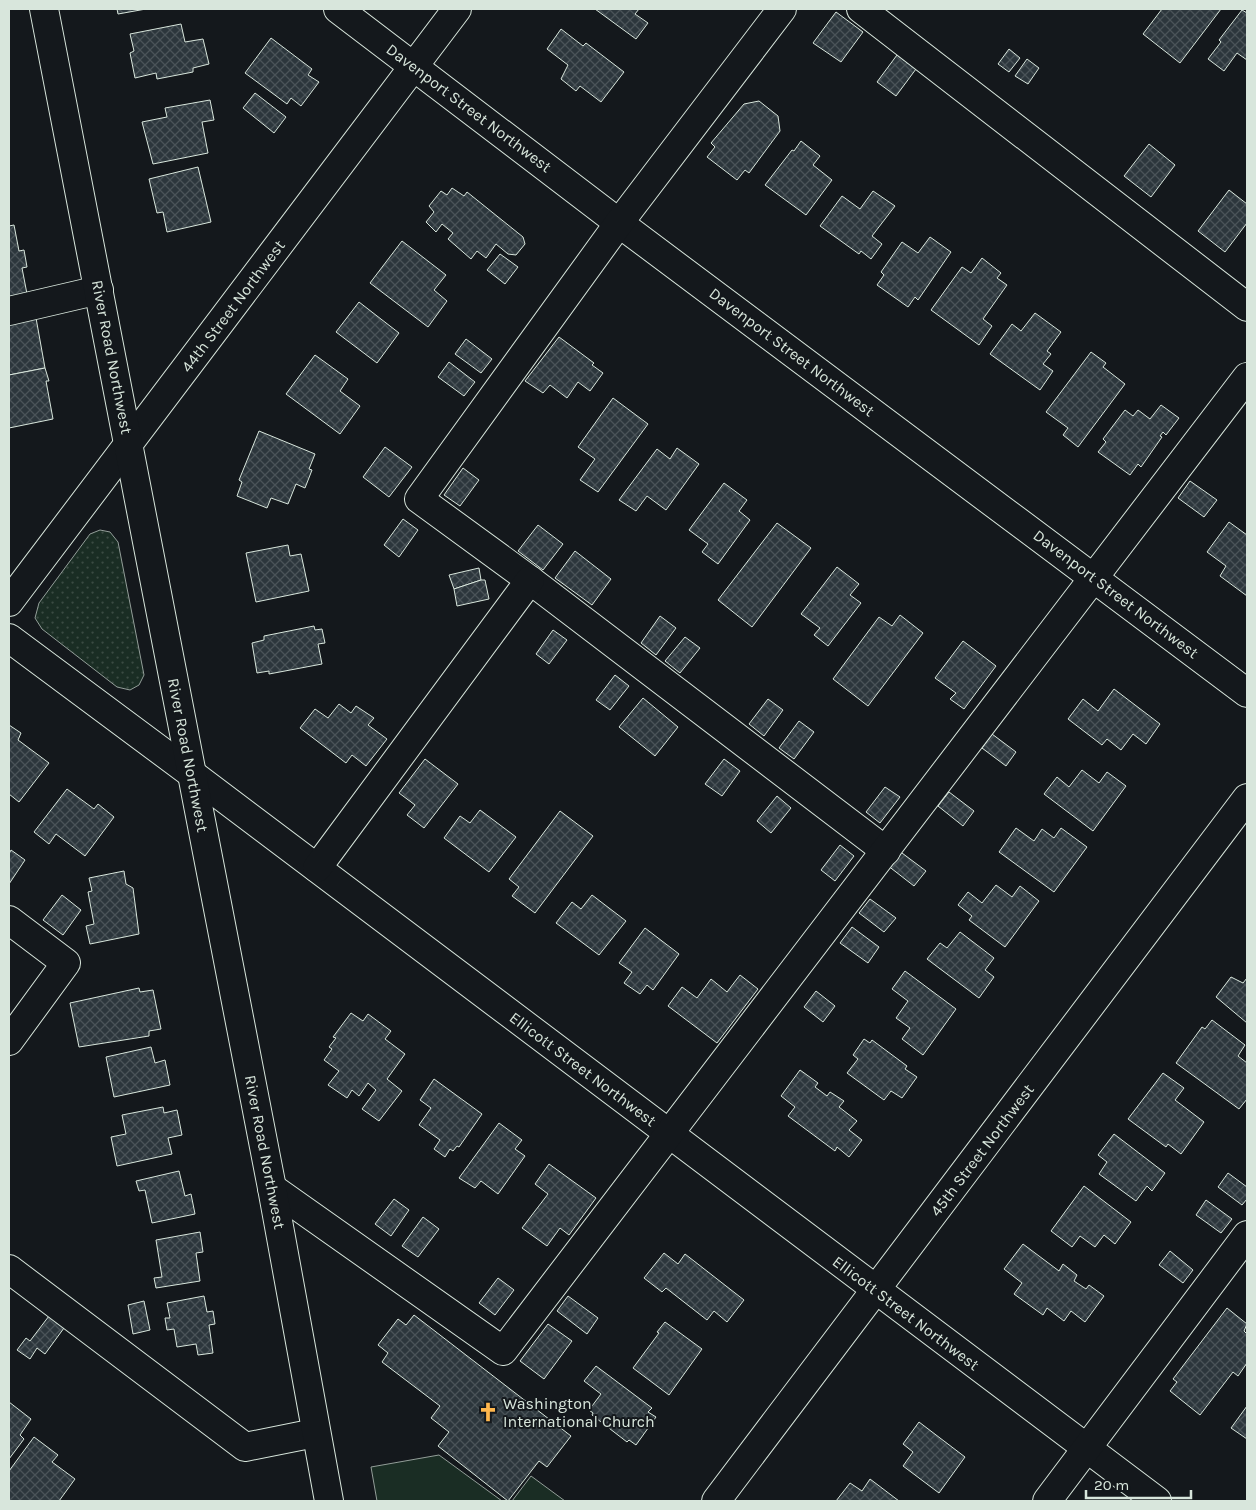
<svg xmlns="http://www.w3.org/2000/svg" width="1256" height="1510" font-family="Karla,sans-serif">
  <defs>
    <pattern id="park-dots" width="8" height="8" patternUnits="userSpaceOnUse" patternTransform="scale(1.25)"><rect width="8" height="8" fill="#1a2d24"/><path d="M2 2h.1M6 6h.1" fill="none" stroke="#3b4b43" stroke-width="1.8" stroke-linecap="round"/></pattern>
    <pattern id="building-cross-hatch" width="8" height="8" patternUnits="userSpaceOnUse" patternTransform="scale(1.25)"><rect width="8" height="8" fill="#2c363c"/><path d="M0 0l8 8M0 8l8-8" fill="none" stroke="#4a5358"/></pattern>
  </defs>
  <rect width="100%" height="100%" fill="#14181c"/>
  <g fill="#1a2d24" stroke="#939e99">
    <polygon points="439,1455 502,1501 377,1501 371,1467"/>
    <polygon points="531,1476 565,1501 512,1501"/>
  </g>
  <polygon fill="url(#park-dots)" stroke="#939e99" points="100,530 110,532 118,542 144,675 139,685 130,690 117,687 42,629 35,618 39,603 90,534"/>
  <g fill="url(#building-cross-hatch)" stroke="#d8e6dc">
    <polygon points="117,9 146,9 118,14"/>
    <polygon points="595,9 639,9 635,14 648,23 636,39"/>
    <polygon points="1162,9 1221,9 1180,63 1143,34"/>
    <polygon points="1242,10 1247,13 1247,60 1237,53 1224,71 1208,59 1221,42 1219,40"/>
    <polygon points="836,12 863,32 841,62 813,43"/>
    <polygon points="181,24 185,42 203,39 209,64 193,68 193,72 157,79 156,73 135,78 130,53 134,51 130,34"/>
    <polygon points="561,29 583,46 586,43 624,72 601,102 580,86 576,91 561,79 568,65 547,49"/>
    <polygon points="271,38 312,69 308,75 319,82 301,106 291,98 287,104 245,73"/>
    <polygon points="1009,49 1020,58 1009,72 998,64"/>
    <polygon points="897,55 916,69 896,96 877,82"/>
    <polygon points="1027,59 1039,68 1028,84 1015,76"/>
    <polygon points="255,93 286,117 274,133 243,108"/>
    <polygon points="210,100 214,120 202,122 208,153 153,164 142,122 167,117 165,108"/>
    <polygon points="759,101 778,116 780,131 749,173 745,170 737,180 707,157 715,147 711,143 744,104"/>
    <polygon points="801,141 820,156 813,165 832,180 806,215 765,185 792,150 794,151"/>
    <polygon points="1149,144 1175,165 1151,197 1124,176"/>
    <polygon points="198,167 211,222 167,232 163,212 157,213 149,179"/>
    <polygon points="452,188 464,196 467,192 523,237 525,244 516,255 508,254 496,244 486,258 477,251 471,259 448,239 453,233 442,224 436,232 426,222 434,212 429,206 441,191 447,195"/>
    <polygon points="1229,190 1247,204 1247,223 1225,252 1198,231"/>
    <polygon points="873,191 895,206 872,236 882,244 871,259 861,251 859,254 820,226 842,196 860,209"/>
    <polygon points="14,225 19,251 24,250 27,267 22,268 27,294 9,297 9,226"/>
    <polygon points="930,237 951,252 918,300 915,297 908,307 877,285 884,275 881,272 902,242 918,253"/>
    <polygon points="402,241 446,275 434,290 447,301 428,327 370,283"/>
    <polygon points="500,254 518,267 505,284 487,270"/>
    <polygon points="982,258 1001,273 997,278 1007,285 983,319 992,326 979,345 931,310 962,267 971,273"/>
    <polygon points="359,302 399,333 377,363 336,332"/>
    <polygon points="1035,313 1061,332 1047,351 1051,354 1043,364 1053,371 1040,390 990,354 1012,324 1021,331"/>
    <polygon points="36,318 45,368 9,375 9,323"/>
    <polygon points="559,337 594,363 592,365 603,373 590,391 578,382 567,398 550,385 543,393 525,381"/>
    <polygon points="466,339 492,359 481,373 455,354"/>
    <polygon points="1091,352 1106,363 1103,367 1125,384 1078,447 1063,435 1068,428 1046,412"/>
    <polygon points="315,355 348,379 340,391 360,406 340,434 286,394"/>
    <polygon points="449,362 475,382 464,396 438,377"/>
    <polygon points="45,368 49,381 46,381 53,419 9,428 9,375"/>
    <polygon points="613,398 648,424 598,492 580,480 595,459 578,447"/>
    <polygon points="1161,405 1179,418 1166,435 1163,432 1160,436 1162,437 1141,467 1138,464 1130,475 1098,452 1106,442 1103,439 1125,410 1133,416 1138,410 1150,419"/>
    <polygon points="259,431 315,454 309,469 312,470 305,488 296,484 288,504 271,498 267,508 237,496 242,482 239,480"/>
    <polygon points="385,447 412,467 389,497 363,477"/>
    <polygon points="677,448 699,464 666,510 647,496 636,511 619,500 657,449 670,459"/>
    <polygon points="463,468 479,480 460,506 444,495"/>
    <polygon points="1190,481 1217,500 1204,517 1178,498"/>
    <polygon points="724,483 747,500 739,511 750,520 718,564 702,552 708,544 689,530"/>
    <polygon points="403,519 418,530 399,557 384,545"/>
    <polygon points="1229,522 1247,535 1247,596 1220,576 1226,566 1207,552"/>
    <polygon points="777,523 811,548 752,627 718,600"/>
    <polygon points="538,525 563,544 543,570 518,551"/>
    <polygon points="288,545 290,556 301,554 309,591 256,602 246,553"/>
    <polygon points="575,551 611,579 592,605 555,578"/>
    <polygon points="837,567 859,584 850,595 861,603 828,646 814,635 820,628 801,614"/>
    <polygon points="479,568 481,580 454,589 449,575"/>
    <polygon points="481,580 485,580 489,599 457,606 454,589"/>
    <polygon points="900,615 923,633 868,706 833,679 879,617 892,626"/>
    <polygon points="660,616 676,628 656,655 641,643"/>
    <polygon points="314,626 315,630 322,629 325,643 318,644 322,664 269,674 269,671 257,673 252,643 264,640 264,636"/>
    <polygon points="553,630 567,640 549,664 536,654"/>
    <polygon points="685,637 700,648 680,673 665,661"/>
    <polygon points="963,641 996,666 964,709 950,699 956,693 935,678"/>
    <polygon points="615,675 629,686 610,710 596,700"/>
    <polygon points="1114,689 1160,724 1146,744 1133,734 1121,750 1107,739 1102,745 1068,719 1083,699 1098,711"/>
    <polygon points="643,698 678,727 655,756 619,727"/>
    <polygon points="768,699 783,710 764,736 749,724"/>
    <polygon points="339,704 351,713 356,706 374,718 368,725 387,739 366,766 352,755 346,763 300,728 315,709 328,718"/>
    <polygon points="799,721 814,732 794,759 779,748"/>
    <polygon points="9,725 21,733 18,740 49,763 19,802 9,794"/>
    <polygon points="992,734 1016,752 1006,766 982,748"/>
    <polygon points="425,759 458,784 424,828 407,815 415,805 399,793"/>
    <polygon points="724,759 740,771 722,796 705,784"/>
    <polygon points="1082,770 1099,783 1107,772 1126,786 1093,831 1044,794 1057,777 1069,787"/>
    <polygon points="885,787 900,797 880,823 866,812"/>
    <polygon points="67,789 94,809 98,804 114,817 85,856 56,834 49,844 34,832"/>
    <polygon points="949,792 974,811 963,826 938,806"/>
    <polygon points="777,796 791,808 771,833 757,821"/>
    <polygon points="480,810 516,837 489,872 444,838 460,816 470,823"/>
    <polygon points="560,811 593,836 535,913 512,896 519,887 509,879"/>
    <polygon points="1016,828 1034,841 1042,829 1054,838 1061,828 1087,847 1054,892 999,852"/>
    <polygon points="840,845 854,856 835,881 821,870"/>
    <polygon points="11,850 25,860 9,884 9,854"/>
    <polygon points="898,850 926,871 914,886 887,865"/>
    <polygon points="124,871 126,884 133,888 139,934 90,944 86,926 94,924 88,892 92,891 89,878"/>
    <polygon points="996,885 1012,897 1020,886 1039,901 1005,947 969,920 972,916 958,905 968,892 982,903"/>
    <polygon points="62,895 81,910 63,935 43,920"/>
    <polygon points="592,895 626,921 599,955 556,923 572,902 581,909"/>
    <polygon points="870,899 896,918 884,932 859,913"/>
    <polygon points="852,927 879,947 868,963 840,943"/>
    <polygon points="645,928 679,954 653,990 647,985 640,994 624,983 632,972 619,963"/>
    <polygon points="960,932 994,958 985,970 994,977 979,998 927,959 940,943 947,948"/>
    <polygon points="905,971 956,1009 923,1055 902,1039 910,1028 896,1018 908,1001 892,989"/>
    <polygon points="740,975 758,989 717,1043 668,1006 682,987 697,998 711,979 727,992"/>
    <polygon points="1231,977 1243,983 1247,978 1247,1023 1216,997"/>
    <polygon points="139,988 140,992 153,990 161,1029 149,1031 149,1036 79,1047 70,1003"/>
    <polygon points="816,991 835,1006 823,1022 804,1007"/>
    <polygon points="351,1013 363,1021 368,1014 391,1031 385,1039 405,1054 387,1079 402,1091 379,1121 362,1109 376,1090 368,1083 359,1096 352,1090 347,1098 328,1085 339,1071 324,1060 332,1049 329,1047 336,1038 333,1037"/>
    <polygon points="1212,1020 1245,1045 1238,1056 1247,1063 1247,1099 1239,1109 1176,1063 1202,1027 1205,1029"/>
    <polygon points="864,1039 870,1043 872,1040 907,1066 905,1069 917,1077 902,1098 891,1091 884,1100 847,1073 858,1059 853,1055"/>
    <polygon points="151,1047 155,1063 165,1060 170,1085 114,1097 106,1057"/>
    <polygon points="800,1070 818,1083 815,1087 827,1096 830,1092 844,1101 839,1107 857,1121 849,1130 862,1140 849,1157 837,1147 835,1151 788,1116 795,1107 781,1096"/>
    <polygon points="1163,1073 1184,1088 1175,1100 1204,1122 1181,1154 1168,1144 1166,1147 1128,1119"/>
    <polygon points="434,1079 482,1114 459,1147 457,1146 453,1151 450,1149 445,1157 434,1149 440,1140 419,1125 431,1108 420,1100"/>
    <polygon points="163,1107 164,1113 177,1110 182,1135 168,1138 172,1154 117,1166 111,1137 126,1134 122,1115"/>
    <polygon points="499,1123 522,1140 515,1149 525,1156 498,1194 481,1181 475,1188 459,1178"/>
    <polygon points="1114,1134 1165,1173 1152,1191 1147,1186 1136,1201 1099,1174 1107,1162 1098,1155"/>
    <polygon points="549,1164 596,1198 569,1235 560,1228 547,1246 522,1228 548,1194 535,1184"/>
    <polygon points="179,1171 185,1196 191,1194 195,1214 152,1223 145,1190 139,1191 136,1181"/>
    <polygon points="1228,1173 1247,1187 1247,1199 1242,1205 1218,1187"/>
    <polygon points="1084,1186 1131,1222 1115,1244 1104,1235 1095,1247 1080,1236 1072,1247 1051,1231"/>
    <polygon points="394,1199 409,1210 391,1236 375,1224"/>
    <polygon points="1206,1200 1232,1219 1221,1233 1196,1215"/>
    <polygon points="423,1217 439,1229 418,1257 402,1246"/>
    <polygon points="200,1232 203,1252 196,1253 200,1281 156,1288 154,1278 162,1277 156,1240"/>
    <polygon points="1023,1244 1059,1271 1063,1264 1077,1275 1074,1281 1086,1289 1089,1285 1104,1296 1085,1322 1071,1311 1064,1321 1047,1308 1043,1315 1014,1294 1022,1283 1004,1269"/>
    <polygon points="1170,1251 1193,1270 1183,1283 1159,1265"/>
    <polygon points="664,1253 678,1264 685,1254 744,1300 727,1322 714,1311 707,1320 666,1288 662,1292 644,1278"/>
    <polygon points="498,1278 514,1290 495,1315 479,1303"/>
    <polygon points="204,1296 207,1312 213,1311 215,1324 209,1325 213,1353 198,1355 196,1344 177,1347 174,1329 167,1330 165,1318 170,1318 167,1303"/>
    <polygon points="568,1296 598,1318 587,1334 557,1311"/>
    <polygon points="144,1301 150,1330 133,1334 128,1305"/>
    <polygon points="1227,1308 1247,1324 1244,1331 1247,1334 1247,1363 1238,1376 1233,1372 1200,1415 1170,1391 1177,1382 1173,1379"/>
    <polygon points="414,1315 571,1436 547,1467 539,1461 508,1501 438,1446 449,1432 431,1418 440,1406 382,1362 388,1353 378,1345 398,1319 406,1325"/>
    <polygon points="49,1316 64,1328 45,1354 37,1348 30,1359 17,1350 26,1338 30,1341"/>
    <polygon points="665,1322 702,1349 669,1395 633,1368 659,1333 657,1332"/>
    <polygon points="548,1324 572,1341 544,1379 520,1361"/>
    <polygon points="596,1366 652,1408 648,1412 656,1417 636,1445 629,1440 627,1442 592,1415 593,1413 589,1410 601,1394 584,1381"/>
    <polygon points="9,1402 31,1419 20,1435 24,1439 9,1459"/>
    <polygon points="1247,1406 1247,1439 1231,1428"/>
    <polygon points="919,1422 965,1457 939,1493 903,1466 913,1452 903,1444"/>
    <polygon points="34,1437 58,1455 52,1462 75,1479 59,1501 9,1501 9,1471"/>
    <polygon points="870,1479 899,1501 836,1501 850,1483 862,1491"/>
  </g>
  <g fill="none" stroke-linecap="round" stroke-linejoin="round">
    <defs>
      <g id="minor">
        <polyline points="338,9 619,223 1247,693"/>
        <polyline points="782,9 619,223 419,499 530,580 886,851"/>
        <polyline points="861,9 1247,307"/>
        <polyline points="9,311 99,290"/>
        <polyline points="9,602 457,9"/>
        <polyline points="9,638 192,774 1157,1501"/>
        <polyline points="317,868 530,580"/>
        <polyline points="9,920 66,963 9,1041"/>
        <polyline points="272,1188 503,1351 1247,377"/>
        <polyline points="9,1269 245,1447 315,1433"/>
        <polyline points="716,1501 1247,798"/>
        <polyline points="1047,1501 1247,1235"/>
      </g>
      <polyline id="major" points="44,9 272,1188 329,1501"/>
    </defs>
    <use href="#minor" stroke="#d8e6dc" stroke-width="30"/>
    <use href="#major" stroke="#d8e6dc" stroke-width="30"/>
    <use href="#minor" stroke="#14181c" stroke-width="28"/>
    <use href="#major" stroke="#14181c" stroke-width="28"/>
  </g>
  <defs>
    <symbol id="church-bare" viewBox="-9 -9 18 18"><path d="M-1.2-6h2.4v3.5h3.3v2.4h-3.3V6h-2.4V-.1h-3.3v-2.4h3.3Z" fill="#ffb74d" stroke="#14181c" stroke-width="2.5" paint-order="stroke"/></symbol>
  </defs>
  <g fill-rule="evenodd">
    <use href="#church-bare" x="474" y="1398" width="28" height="28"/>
  </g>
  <g text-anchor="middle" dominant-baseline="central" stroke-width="4" stroke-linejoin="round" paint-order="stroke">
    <g font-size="16" fill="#d8e6dc" stroke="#14181c">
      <text transform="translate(469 108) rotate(37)">Davenport Street Northwest</text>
      <text transform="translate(233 306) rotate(-53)">44th Street Northwest</text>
      <text transform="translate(792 352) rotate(37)">Davenport Street Northwest</text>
      <text transform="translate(112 357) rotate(79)">River Road Northwest</text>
      <text transform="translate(1116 594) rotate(37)">Davenport Street Northwest</text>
      <text transform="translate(188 755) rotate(79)">River Road Northwest</text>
      <text transform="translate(583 1069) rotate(37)">Ellicott Street Northwest</text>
      <text transform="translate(982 1150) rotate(-53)">45th Street Northwest</text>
      <text transform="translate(265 1152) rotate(79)">River Road Northwest</text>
      <text transform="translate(906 1313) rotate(37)">Ellicott Street Northwest</text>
    </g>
    <g font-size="16" fill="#d8e6dc" stroke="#14181c" text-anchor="start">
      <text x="503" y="1403">Washington<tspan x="503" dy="18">International Church</tspan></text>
    </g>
  </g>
  <rect width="1256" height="1510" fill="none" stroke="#d8e6dc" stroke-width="20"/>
  <path d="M1086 1490v8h105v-8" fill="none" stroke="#d8e6dc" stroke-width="2.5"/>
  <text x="1094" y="1490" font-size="15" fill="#d8e6dc" stroke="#14181c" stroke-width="4" paint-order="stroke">20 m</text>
</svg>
